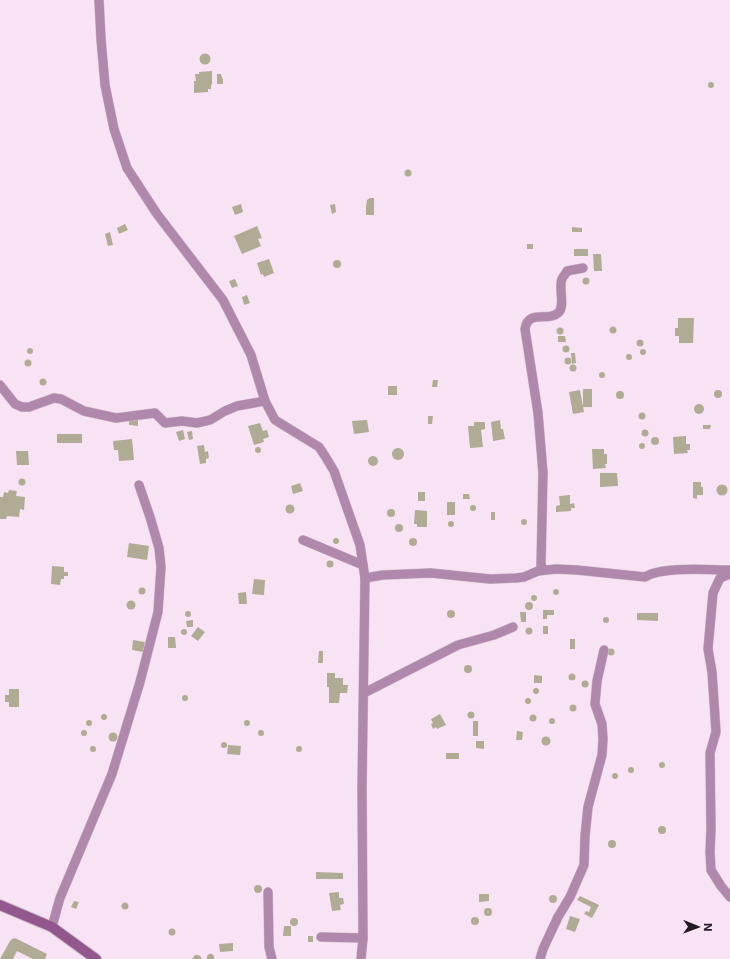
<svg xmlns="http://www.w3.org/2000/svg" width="730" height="959" font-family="Inter,sans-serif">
  <rect width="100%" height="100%" fill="#f8e3f5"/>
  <g fill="#b0ab94">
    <circle cx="205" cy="59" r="5.5"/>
    <polygon points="212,71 212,84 211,85 211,89 208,89 208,92 194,93 194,81 196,81 195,74 199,74 199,72"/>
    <polygon points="217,74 221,74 222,78 223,79 223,84 217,84"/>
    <circle cx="711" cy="85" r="3"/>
    <circle cx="408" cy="173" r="3.5"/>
    <polygon points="370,198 374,198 374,215 366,215 366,207 367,200"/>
    <polygon points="241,204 243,212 235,215 232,207"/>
    <polygon points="335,204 336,212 332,214 330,205"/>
    <polygon points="125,224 128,230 119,234 117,228"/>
    <polygon points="257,226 262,238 258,239 261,246 242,254 234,236"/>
    <polygon points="572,227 582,228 582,232 572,232"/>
    <polygon points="110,232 113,245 108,246 105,234"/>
    <rect x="527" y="244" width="6" height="5"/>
    <rect x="574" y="249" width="14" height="7"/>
    <polygon points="593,254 601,254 602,271 594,271"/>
    <polygon points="269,259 274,273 264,277 263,274 261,275 257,263"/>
    <circle cx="337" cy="264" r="4"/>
    <circle cx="586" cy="281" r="3.5"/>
    <polygon points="235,279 238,286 232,288 229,281"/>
    <polygon points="247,295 250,303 244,305 242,297"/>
    <polygon points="678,318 694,318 693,343 679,343 679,336 675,336 675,328 678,328"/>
    <circle cx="613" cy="330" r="3.5"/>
    <circle cx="560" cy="331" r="3.5"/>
    <polygon points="558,336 565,336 566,342 558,342"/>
    <circle cx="640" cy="343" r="3.5"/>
    <circle cx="566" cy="349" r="3.5"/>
    <circle cx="30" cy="351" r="3"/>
    <circle cx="643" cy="352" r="3"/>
    <polygon points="571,353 575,353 576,363 572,364"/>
    <circle cx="629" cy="357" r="3"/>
    <circle cx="568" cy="361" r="3.5"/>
    <circle cx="28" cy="363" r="3.5"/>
    <circle cx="573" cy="368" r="3.5"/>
    <circle cx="602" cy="375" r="3"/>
    <circle cx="43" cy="382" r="3.5"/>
    <polygon points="433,380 438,380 437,387 432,387"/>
    <rect x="388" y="386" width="9" height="9"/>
    <rect x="583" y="389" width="9" height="18"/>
    <polygon points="580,390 584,412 573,414 569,392"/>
    <circle cx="718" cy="394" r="4"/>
    <circle cx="620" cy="395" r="4"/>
    <circle cx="699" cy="409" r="5"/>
    <circle cx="642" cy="416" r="3.5"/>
    <polygon points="428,416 433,416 432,424 428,424"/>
    <polygon points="129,418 138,419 138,426 129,425"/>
    <polygon points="367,420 369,432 354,434 352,421"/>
    <polygon points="500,420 501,429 503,429 505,439 493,441 491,422"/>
    <polygon points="474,422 485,422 485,429 481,430 483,447 470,448 468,426 474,426"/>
    <polygon points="260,423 263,431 267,430 269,437 263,439 264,442 254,445 248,426"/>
    <polygon points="703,425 711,425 710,429 703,429"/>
    <circle cx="645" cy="433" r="3.5"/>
    <polygon points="183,430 185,439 179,441 176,432"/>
    <polygon points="192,431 193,439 189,440 187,432"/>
    <rect x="57" y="434" width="25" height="9"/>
    <polygon points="686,436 686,444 690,444 690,450 687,450 688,453 674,454 673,437"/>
    <circle cx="655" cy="441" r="4"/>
    <polygon points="132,439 134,460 119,461 118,450 114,450 113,441"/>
    <circle cx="642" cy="446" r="3"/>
    <polygon points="204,445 205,452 208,451 209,458 206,459 206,463 200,464 197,446"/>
    <circle cx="258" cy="450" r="3"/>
    <circle cx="398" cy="454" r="6"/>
    <polygon points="592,449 604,449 604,454 607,454 607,464 605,464 606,468 593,469"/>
    <polygon points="16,451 28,451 29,465 17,465"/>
    <circle cx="373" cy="461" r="5"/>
    <polygon points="600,473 617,473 618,486 600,487"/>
    <circle cx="22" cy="482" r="3.5"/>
    <polygon points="693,482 701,482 701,487 703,487 703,495 697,495 697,499 693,498"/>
    <polygon points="300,483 303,491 293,494 291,486"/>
    <circle cx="722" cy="490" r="5.5"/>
    <polygon points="9,490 17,491 16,496 25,497 24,510 20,509 19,517 7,516 6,519 0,519 0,497 3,497 4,492 8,493"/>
    <rect x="418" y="492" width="7" height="9"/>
    <polygon points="463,494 469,494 470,499 463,499"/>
    <polygon points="570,495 570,504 574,503 575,508 571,508 571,511 556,512 556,506 560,505 559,496"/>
    <rect x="447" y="502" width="8" height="13"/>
    <circle cx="290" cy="509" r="4.5"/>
    <circle cx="473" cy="508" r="3"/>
    <circle cx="391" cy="513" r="4"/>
    <polygon points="415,510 427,511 427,527 417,527 417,524 414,524"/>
    <rect x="491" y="512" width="4" height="8"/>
    <circle cx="524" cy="522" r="3"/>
    <circle cx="451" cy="524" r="3"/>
    <circle cx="399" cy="528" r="4"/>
    <circle cx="336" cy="541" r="3"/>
    <circle cx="413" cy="542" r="4"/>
    <polygon points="129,543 149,546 147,560 127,557"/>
    <circle cx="330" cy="564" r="3.5"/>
    <polygon points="52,566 64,567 64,572 68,572 68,576 64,576 64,579 61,579 60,585 51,584"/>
    <polygon points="254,579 265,580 264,595 252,594"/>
    <circle cx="142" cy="591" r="3.5"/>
    <circle cx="556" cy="592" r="3"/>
    <polygon points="246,592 247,604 239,604 238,593"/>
    <circle cx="534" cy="598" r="3"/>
    <circle cx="131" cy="605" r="4.5"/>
    <circle cx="529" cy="606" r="4"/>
    <circle cx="451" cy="614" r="4"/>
    <polygon points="543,610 554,610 554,615 547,615 547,619 543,619"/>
    <circle cx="188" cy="614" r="3"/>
    <polygon points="520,612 526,612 526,622 521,622"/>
    <polygon points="637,613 658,613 658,621 637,620"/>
    <circle cx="606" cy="620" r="3"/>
    <polygon points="193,620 193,627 187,627 186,621"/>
    <rect x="543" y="626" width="5" height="8"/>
    <polygon points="198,627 205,632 198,641 191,636"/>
    <circle cx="529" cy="631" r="3.5"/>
    <circle cx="184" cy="632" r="3"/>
    <polygon points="168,637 175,637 176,648 168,648"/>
    <rect x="570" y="639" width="5" height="10"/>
    <polygon points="133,640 145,642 143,652 132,650"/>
    <circle cx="611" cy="652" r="3.5"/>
    <polygon points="319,651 323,651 323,663 318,663"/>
    <circle cx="468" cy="669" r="4"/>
    <polygon points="327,673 335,673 335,678 343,678 343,685 348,685 347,693 340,693 339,703 329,703 329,687 327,687"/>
    <circle cx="572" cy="677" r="3.5"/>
    <polygon points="534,675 542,676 542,683 534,683"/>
    <circle cx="585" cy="684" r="3.5"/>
    <circle cx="536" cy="691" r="3"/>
    <polygon points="9,689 19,689 19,707 9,707 9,702 5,702 5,695 9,695"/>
    <circle cx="185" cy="698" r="3"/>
    <circle cx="528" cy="701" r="3"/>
    <circle cx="573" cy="708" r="3.5"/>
    <circle cx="471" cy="715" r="3.5"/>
    <circle cx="104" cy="717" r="3"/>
    <polygon points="440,714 446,725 437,729 436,727 433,729 431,724 433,723 431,719"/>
    <circle cx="533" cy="718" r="3.5"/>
    <circle cx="552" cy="721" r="3"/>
    <circle cx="89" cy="723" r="3"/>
    <circle cx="247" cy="723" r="3"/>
    <rect x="473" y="721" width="5" height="15"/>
    <circle cx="84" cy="733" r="3"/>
    <circle cx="261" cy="733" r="3"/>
    <polygon points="517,731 523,732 522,740 516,740"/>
    <circle cx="113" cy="737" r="4.5"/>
    <circle cx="546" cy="741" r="4.5"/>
    <polygon points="476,741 484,741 484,749 476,748"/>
    <circle cx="224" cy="745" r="3"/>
    <polygon points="228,745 241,746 240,755 227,754"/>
    <circle cx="299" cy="749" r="3"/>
    <circle cx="93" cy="749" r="3"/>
    <rect x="446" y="753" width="13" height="6"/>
    <circle cx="662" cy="765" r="3"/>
    <circle cx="631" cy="770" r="3"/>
    <circle cx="615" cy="776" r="3"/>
    <circle cx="662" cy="830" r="4"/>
    <circle cx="612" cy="844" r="4"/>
    <polygon points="316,872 343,873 343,879 316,879"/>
    <circle cx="258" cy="889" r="4"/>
    <polygon points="339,892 339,898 343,898 344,904 340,905 341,910 332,911 329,893"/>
    <polygon points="479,894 489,894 489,901 479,902"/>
    <circle cx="553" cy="899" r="4"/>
    <polygon points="580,896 599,905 592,918 584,914 586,911 589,912 591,907 577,900"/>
    <polygon points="74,901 79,902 76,909 71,907"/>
    <circle cx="125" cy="906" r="3.5"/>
    <circle cx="488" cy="912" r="4"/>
    <polygon points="570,916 580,919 575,932 566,929"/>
    <circle cx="475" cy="921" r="4"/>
    <circle cx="294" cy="922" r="4"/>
    <polygon points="284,926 291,926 291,936 283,936"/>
    <circle cx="172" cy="932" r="3.5"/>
    <rect x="308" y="936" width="5" height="6"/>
    <polygon points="15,938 47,954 45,959 33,959 17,951 13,959 0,959 10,941 12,939"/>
    <polygon points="233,943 233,951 220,952 219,944"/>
    <polygon points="209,954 212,954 214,956 214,959 207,959 207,956"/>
    <polygon points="195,955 198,955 200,956 202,959 192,959"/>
  </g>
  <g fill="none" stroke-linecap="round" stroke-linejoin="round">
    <defs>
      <g id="street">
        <polyline points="99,0 101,39 105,85 114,129 127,168 157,214 223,300 251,355 265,401 275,420 319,447 325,456 334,471 360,545 365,578 362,787 363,938 361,959"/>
        <polyline points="0,385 15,404 22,407 29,407 54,398 61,399 84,411 116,418 155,413 165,423 182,421 197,423 210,420 225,411 237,406 265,401"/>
        <polyline points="303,540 363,565"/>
        <path d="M544 570 541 565 543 473 538 413 525 329C528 309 548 322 558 313 566 306 558 288 562 279 563 276 566 274 567 271L583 268"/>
        <polyline points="730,574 720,578 713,593 708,649 712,672 716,732 710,753 711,829 710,852 711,870 721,886 730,897"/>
        <path d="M365 578 383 575 431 573 490 579 516 578 524 577 538 571 556 569 577 570 645 577C662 566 709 570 730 570"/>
        <polyline points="364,693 458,645 494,635 513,627"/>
        <polyline points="268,892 269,947 272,959"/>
        <polyline points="52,927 58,905 60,898 112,774 140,682 158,612 161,567 159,548 150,517 139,485"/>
        <polyline points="321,937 363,938"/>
        <polyline points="540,959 543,949 550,934 558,917 570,897 584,865 585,836 588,807 602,755 603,739 602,724 595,704 597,681 604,650"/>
      </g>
      <polyline id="secondary" points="0,905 52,927 96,959"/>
    </defs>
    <use href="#street" stroke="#d2bfcf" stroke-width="10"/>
    <use href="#secondary" stroke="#d2bfcf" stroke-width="12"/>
    <use href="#street" stroke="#b088ac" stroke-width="9"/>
    <use href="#secondary" stroke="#92578c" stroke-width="10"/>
  </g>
  <g transform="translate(698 927) rotate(91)" stroke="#f8e3f5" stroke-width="3" paint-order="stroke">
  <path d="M0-3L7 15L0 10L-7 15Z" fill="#231c22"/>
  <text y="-6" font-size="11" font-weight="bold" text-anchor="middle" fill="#231c22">N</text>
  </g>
</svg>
